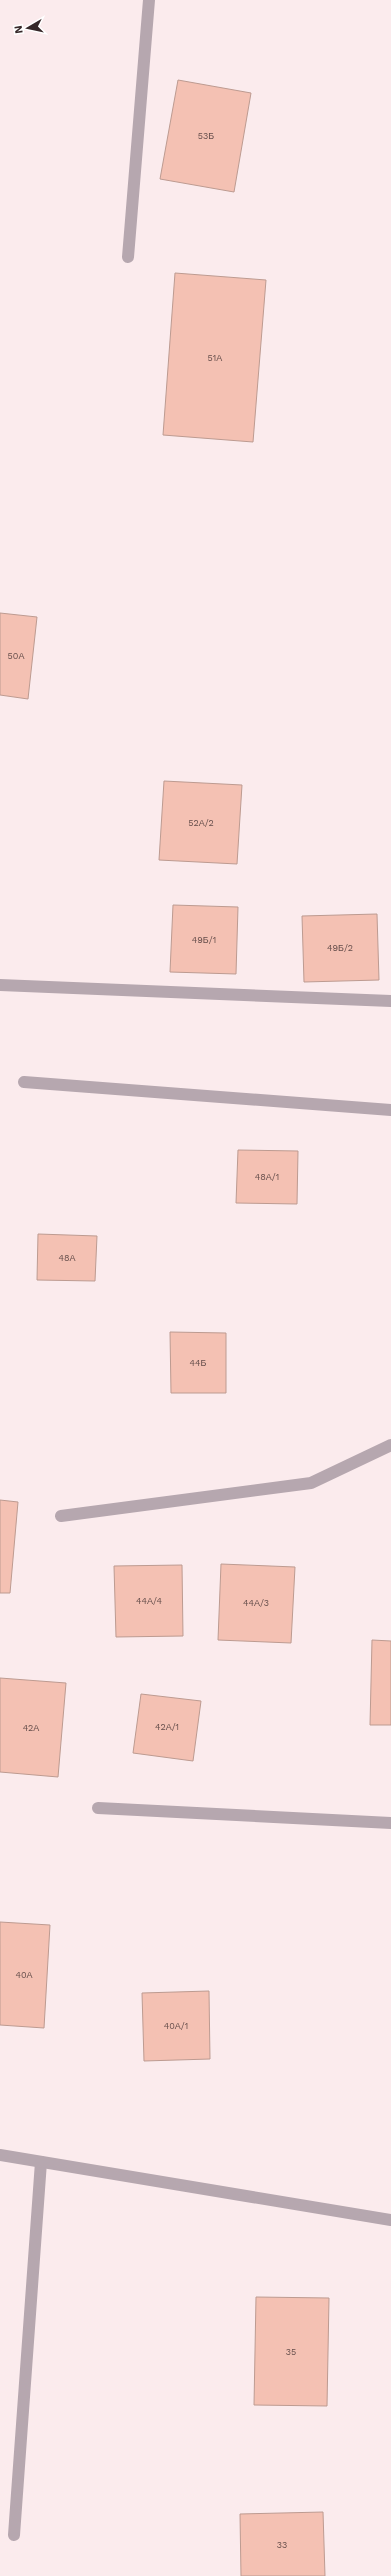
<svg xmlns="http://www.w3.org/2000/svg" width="391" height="2576" font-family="'Work Sans',sans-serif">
  <rect width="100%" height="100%" fill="#fbebed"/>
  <g fill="#f4c1b3" stroke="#bd9b91">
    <polygon points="178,80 251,93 234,192 160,179"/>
    <polygon points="175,273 266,280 253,442 163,435"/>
    <polygon points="0,613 37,617 28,699 0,695"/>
    <polygon points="164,781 242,785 237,864 159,860"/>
    <polygon points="173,905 238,907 236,974 170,972"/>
    <polygon points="377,914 379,980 304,982 302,916"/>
    <polygon points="238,1150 298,1151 297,1204 236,1203"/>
    <polygon points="38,1234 97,1236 95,1281 37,1280"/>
    <polygon points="170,1332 226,1333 226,1393 171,1393"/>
    <polygon points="0,1500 18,1502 10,1593 0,1593"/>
    <polygon points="221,1564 295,1567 291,1643 218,1640"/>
    <polygon points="182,1565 183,1636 116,1637 114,1566"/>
    <polygon points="372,1640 391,1641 391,1725 370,1725"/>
    <polygon points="0,1678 66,1683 58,1777 0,1772"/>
    <polygon points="141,1694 201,1701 193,1761 133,1753"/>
    <polygon points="0,1922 50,1925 44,2028 0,2025"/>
    <polygon points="209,1991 210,2059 144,2061 142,1993"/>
    <polygon points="256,2297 329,2298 327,2406 254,2405"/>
    <polygon points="323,2512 325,2576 241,2576 240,2514"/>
  </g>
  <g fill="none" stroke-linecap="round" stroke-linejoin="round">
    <g stroke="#b6a7af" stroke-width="12">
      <polyline points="0,985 391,1001"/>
      <polyline points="24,1082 391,1110"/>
      <polyline points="61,1516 311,1483 391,1445"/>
      <polyline points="98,1808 391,1823"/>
      <polyline points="14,2535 41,2162"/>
    </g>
    <g stroke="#b6a7af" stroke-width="12">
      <polyline points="128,257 149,0"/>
      <polyline points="0,2155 391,2220"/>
    </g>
  </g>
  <g text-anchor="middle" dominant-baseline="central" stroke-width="4" stroke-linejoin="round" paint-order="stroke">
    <g font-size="9" fill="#654e4b">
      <text x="206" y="136">53Б</text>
      <text x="215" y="358">51А</text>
      <text x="16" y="656">50А</text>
      <text x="201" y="823">52А/2</text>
      <text x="204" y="940">49Б/1</text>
      <text x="340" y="948">49Б/2</text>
      <text x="267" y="1177">48А/1</text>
      <text x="67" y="1258">48А</text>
      <text x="198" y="1363">44Б</text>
      <text x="149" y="1601">44А/4</text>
      <text x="256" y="1603">44А/3</text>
      <text x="167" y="1727">42А/1</text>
      <text x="31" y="1728">42А</text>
      <text x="24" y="1975">40А</text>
      <text x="176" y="2026">40А/1</text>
      <text x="291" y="2352">35</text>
      <text x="282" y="2545">33</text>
    </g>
  </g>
  <g transform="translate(28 28) rotate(261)" stroke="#ffffff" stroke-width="3" paint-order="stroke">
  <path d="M0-3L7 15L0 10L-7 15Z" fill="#352728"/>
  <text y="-6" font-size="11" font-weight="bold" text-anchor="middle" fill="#352728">N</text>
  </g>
</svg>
